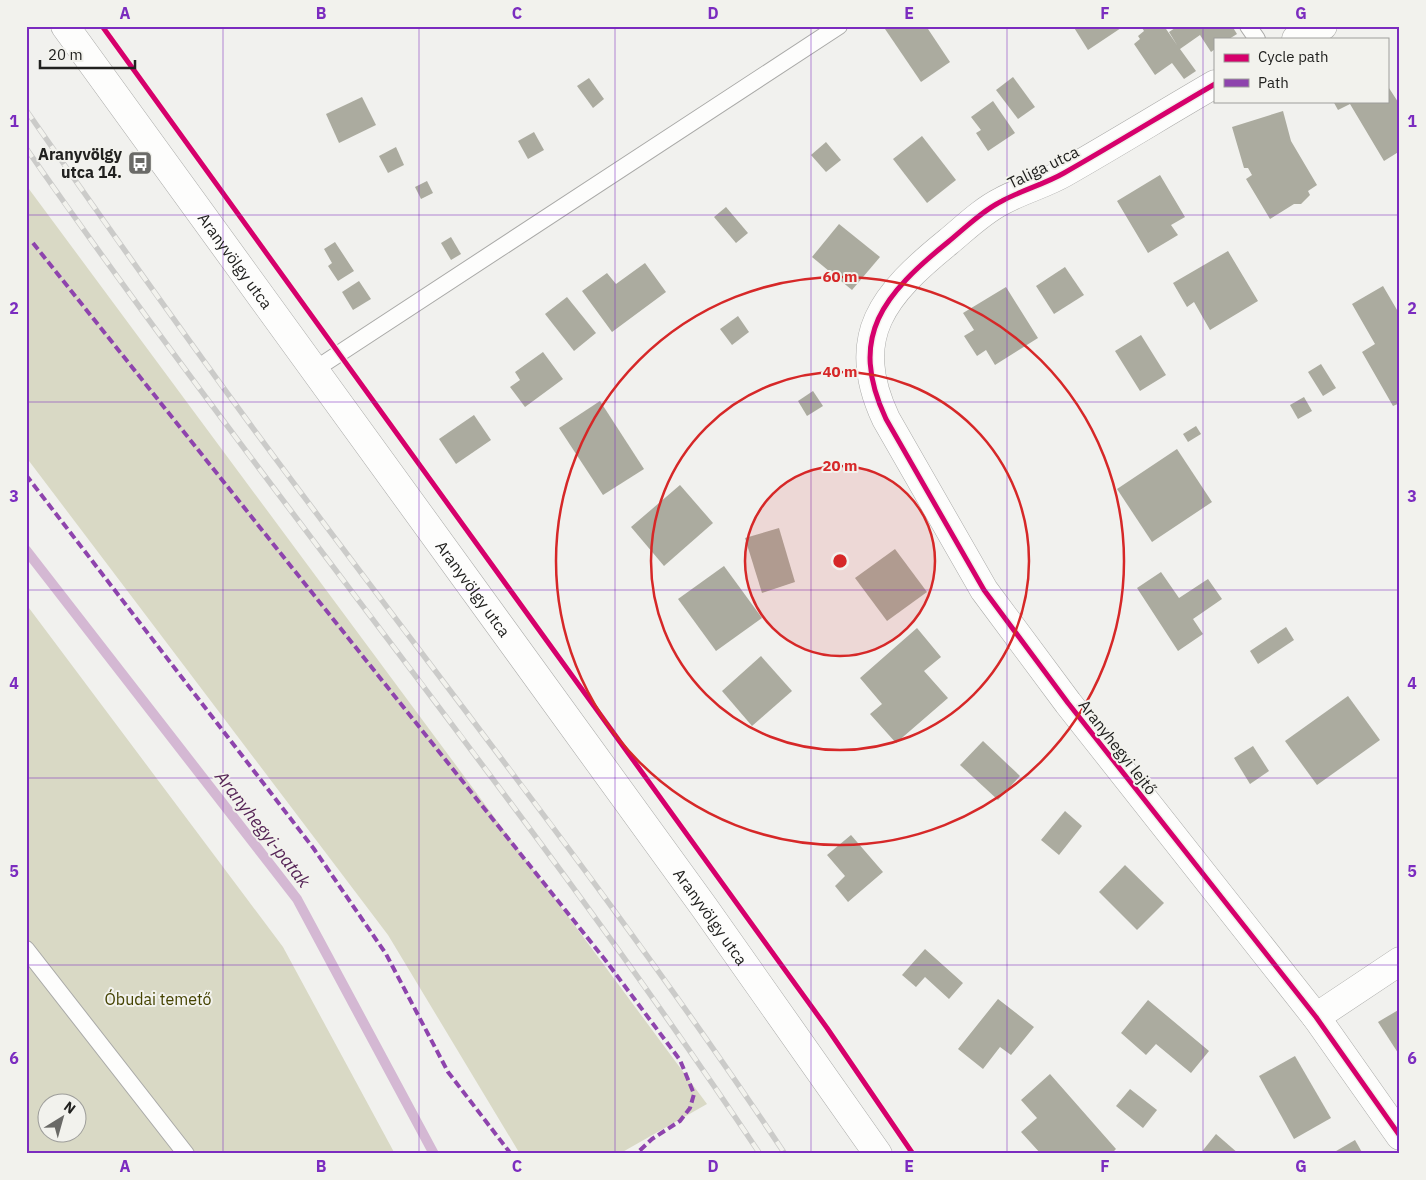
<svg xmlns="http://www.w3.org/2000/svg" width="1426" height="1180" font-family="'IBM Plex Sans',sans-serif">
  <rect width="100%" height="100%" fill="#f1f1ee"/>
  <g fill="#d9d9c5" fill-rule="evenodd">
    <polygon points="26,185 707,1104 619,1154 520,1154 388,935 26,457"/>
    <path d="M26 604 283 947 395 1154H26ZM48 1102H78V1132H48Z"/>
  </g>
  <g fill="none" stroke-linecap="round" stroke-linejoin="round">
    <polyline stroke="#d4b8d3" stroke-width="10" points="26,550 297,899 434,1154"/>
  </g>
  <g fill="#abab9f">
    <polygon points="883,26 926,26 950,62 921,82"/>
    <polygon points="1073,26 1124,26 1088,50"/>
    <polygon points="1141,26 1164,26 1177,45 1169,32 1178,26 1232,26 1237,34 1229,39 1215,39 1215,49 1211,52 1200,35 1180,49 1196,71 1184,79 1172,63 1155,75 1134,44 1140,39 1138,36 1144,31"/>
    <polygon points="1013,77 1035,107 1018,119 996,90"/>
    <polygon points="589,78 604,99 593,108 577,86"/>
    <polygon points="1387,85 1400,105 1400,151 1384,161 1350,104 1338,110 1333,101 1387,101"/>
    <polygon points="362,97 376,125 339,143 326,114"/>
    <polygon points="993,101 1015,133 988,151 976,133 981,130 971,117"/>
    <polygon points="1283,111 1291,141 1317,185 1308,191 1310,195 1301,204 1294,204 1270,219 1246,179 1252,175 1248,168 1244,168 1232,127"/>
    <polygon points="534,132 544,150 528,159 518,141"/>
    <polygon points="922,136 956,180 927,203 893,159"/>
    <polygon points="826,142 841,160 826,172 811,155"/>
    <polygon points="396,147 404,165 388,173 379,156"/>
    <polygon points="1160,175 1185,217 1171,225 1178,235 1148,253 1117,201"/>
    <polygon points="427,181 433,193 421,199 415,187"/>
    <polygon points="726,207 748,233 736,243 714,217"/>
    <polygon points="839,224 880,257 852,290 812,257"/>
    <polygon points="451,237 461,254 451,260 441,243"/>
    <polygon points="335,242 354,271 338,281 328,266 332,263 324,249"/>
    <polygon points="1228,251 1258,301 1210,330 1194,302 1187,307 1173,283"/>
    <polygon points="645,263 666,292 612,332 582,291 607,273 616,284"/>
    <polygon points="1065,267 1084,295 1054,314 1036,286"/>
    <polygon points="359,281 371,299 353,310 342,292"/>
    <polygon points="1383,286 1400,315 1400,403 1393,406 1362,352 1375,344 1352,304"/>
    <polygon points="1006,287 1038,338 995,365 986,350 977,356 964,336 974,330 963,313"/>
    <polygon points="567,297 596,333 574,351 545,314"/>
    <polygon points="738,316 749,332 732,345 720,329"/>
    <polygon points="1141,335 1166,375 1140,391 1115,351"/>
    <polygon points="543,352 563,379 525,407 510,387 520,380 515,372"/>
    <polygon points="1321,364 1336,388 1323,396 1308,372"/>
    <polygon points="813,391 823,406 807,416 798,401"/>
    <polygon points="1304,397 1312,411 1298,419 1290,405"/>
    <polygon points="600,401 644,469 603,495 559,428"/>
    <polygon points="474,415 491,440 456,464 439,439"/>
    <polygon points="1196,426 1201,434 1188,442 1183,434"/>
    <polygon points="1177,449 1212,502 1152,542 1117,489"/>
    <polygon points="680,485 713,523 664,566 631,527"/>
    <polygon points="779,528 795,582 762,593 745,538"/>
    <polygon points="895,549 927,592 887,621 855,578"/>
    <polygon points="724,566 762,618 716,651 678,599"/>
    <polygon points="1161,572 1179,598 1208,579 1222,599 1193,619 1203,634 1178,651 1137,588"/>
    <polygon points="1286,627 1294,640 1258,664 1250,651"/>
    <polygon points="917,628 941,657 924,671 948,698 896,743 870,714 882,704 860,678"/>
    <polygon points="761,656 792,691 752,726 722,691"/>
    <polygon points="1348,696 1380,740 1317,785 1285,741"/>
    <polygon points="983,741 1020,776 998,800 960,765"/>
    <polygon points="1253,746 1269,771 1250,784 1234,758"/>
    <polygon points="1065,811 1082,826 1059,855 1041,840"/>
    <polygon points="851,835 883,872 848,902 835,886 845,876 827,855"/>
    <polygon points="1125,865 1164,903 1137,930 1099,892"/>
    <polygon points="925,949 963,983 949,999 925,977 916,987 902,975"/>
    <polygon points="998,999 1034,1027 1011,1055 1000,1047 983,1069 958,1049"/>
    <polygon points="1148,1000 1209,1051 1191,1073 1156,1044 1146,1055 1121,1033"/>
    <polygon points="1400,1009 1400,1056 1378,1022"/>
    <polygon points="1295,1056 1331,1118 1294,1139 1259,1076"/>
    <polygon points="1050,1074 1116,1149 1111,1154 1041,1154 1021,1132 1037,1118 1021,1100"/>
    <polygon points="1130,1089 1157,1110 1143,1128 1116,1106"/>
    <polygon points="1216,1134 1239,1154 1200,1154"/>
    <polygon points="1355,1140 1363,1154 1331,1154"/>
  </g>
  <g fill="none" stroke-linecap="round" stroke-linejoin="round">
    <defs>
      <g id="service">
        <polyline points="1248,26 1257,39"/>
        <polyline points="314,370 839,26"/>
        <polyline points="26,949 186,1154"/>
      </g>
      <g id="minor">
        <polyline points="1296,39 1323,26"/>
        <path d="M1215 84C1165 113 1115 144 1064 173 1045 184 1022 190 1002 201 982 211 965 228 948 242 884 294 847 336 886 419L984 590 1068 703 1316 1017 1400 1136"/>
        <polyline points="1316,1017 1400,961"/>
      </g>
      <g id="tertiary">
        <path id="s1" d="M65 26 704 907 878 1154"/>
      </g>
    </defs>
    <use href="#service" stroke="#aaaaa8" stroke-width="18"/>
    <use href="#minor" stroke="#aaaaa8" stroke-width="29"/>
    <use href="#tertiary" stroke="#aaaaa8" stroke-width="29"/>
    <use href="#service" stroke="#fdfdfc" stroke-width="16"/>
    <use href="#minor" stroke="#fdfdfc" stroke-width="28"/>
    <use href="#tertiary" stroke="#fdfdfc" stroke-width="28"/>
    <defs>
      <g id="rail">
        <path d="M26 110C98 213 170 315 244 416 425 662 616 900 785 1154"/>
        <path d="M26 148C263 489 530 809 760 1154"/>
      </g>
    </defs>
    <use href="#rail" stroke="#cbcbc9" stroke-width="5.5"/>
    <use href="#rail" stroke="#f2f2ed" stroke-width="4" stroke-dasharray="11" stroke-linecap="butt"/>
    <g stroke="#8e44ad" stroke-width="4" stroke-dasharray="8 4" stroke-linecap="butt">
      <polyline points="33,243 606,961 680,1060 694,1094 690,1108 680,1121 652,1139 636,1154"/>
      <polyline points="26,475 314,849 386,954 448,1072 511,1154"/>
    </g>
    <defs>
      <g id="cycleway">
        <polyline points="102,26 827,1028 913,1154"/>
        <path d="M1215 84C1165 113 1115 144 1064 173 1045 184 1022 190 1002 201 982 211 965 228 948 242 884 294 847 336 886 419L984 590 1068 703 1316 1017 1400 1136"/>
      </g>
    </defs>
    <use href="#cycleway" stroke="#f2f2ed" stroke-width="8"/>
    <use href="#cycleway" stroke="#d6006c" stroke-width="5"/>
  </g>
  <path fill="none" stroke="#7b2cbf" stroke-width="1" stroke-opacity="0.55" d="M223 26V1154M419 26V1154M615 26V1154M811 26V1154M1007 26V1154M1203 26V1154M26 215H1400M26 402H1400M26 590H1400M26 778H1400M26 965H1400"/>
  <circle cx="840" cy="561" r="95" fill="#d62828" fill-opacity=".12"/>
  <g fill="none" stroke="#d62828" stroke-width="2.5">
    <circle cx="840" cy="561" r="95"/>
    <circle cx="840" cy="561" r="189"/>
    <circle cx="840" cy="561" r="284"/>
  </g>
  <defs>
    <symbol id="bus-square" viewBox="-11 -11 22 22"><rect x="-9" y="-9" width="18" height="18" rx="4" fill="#6a6a67" stroke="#f2f2ed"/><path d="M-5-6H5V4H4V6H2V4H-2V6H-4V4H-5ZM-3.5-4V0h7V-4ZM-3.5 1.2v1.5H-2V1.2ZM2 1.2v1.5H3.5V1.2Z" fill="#fff"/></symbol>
  </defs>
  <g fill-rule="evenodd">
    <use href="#bus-square" x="126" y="149" width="28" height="28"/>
  </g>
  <g text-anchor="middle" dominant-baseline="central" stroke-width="4" stroke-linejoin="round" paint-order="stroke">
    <g font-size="16" font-weight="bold" fill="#21211f" stroke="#f2f2ed" text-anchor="end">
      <text x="122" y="154">Aranyvölgy<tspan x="122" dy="18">utca 14.</tspan></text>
    </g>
    <g font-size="16" fill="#21211f" stroke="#f2f2ed">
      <text transform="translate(1043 167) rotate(-26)">Taliga utca</text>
      <text stroke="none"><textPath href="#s1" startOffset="290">Aranyvölgy utca</textPath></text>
      <text stroke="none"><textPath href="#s1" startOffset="695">Aranyvölgy utca</textPath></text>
      <text transform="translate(1118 747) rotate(52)">Aranyhegyi lejtő</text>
      <text stroke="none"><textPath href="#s1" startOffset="1100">Aranyvölgy utca</textPath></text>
    </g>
    <g font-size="16" fill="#444200" stroke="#f2f2ed">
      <text x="158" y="999">Óbudai temető</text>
    </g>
    <g font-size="18" font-style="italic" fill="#562557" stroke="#f2f2ed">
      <text transform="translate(263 829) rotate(52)">Aranyhegyi-patak</text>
    </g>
  </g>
  <circle cx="840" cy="561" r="8" fill="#d62828" stroke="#f2f2ed" stroke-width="2.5"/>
  <g font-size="15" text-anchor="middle" font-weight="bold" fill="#d62828" stroke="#f2f2ed" stroke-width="4" stroke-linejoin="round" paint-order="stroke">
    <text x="840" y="282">60 m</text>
    <text x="840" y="377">40 m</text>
    <text x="840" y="471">20 m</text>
  </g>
  <rect width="1426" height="1180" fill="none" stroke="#f2f2ed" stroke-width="55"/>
  <rect x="1214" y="38" width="175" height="65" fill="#f2f2ed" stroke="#9e9e9b"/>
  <rect x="1224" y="54" width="25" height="8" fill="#d6006c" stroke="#9e9e9b"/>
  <text x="1258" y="62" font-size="15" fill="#21211f">Cycle path</text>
  <rect x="1224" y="79" width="25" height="8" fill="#8e44ad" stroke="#9e9e9b"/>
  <text x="1258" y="88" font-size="15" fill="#21211f">Path</text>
  <g transform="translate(62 1118) rotate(37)"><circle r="24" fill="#f2f2ed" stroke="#9e9e9b"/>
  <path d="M0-4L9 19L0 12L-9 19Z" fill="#6a6a67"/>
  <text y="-8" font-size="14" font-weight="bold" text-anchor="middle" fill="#21211f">N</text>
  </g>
  <path d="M40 60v8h95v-8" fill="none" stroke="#21211f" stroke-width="2.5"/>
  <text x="48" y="60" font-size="15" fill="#21211f" stroke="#f2f2ed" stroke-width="4" paint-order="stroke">20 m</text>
  <rect x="28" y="28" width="1370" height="1124" fill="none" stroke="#7b2cbf" stroke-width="2"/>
  <g font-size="16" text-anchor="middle" font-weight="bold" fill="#7b2cbf">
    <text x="125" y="19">A</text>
    <text x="321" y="19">B</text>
    <text x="517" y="19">C</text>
    <text x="713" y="19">D</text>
    <text x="909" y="19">E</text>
    <text x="1105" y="19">F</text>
    <text x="1301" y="19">G</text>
    <text x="14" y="127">1</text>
    <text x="1412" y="127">1</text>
    <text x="14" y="314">2</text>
    <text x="1412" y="314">2</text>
    <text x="14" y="502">3</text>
    <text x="1412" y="502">3</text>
    <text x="14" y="689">4</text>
    <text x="1412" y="689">4</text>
    <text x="14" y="877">5</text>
    <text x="1412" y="877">5</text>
    <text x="14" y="1064">6</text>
    <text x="1412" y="1064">6</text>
    <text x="125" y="1172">A</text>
    <text x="321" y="1172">B</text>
    <text x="517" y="1172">C</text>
    <text x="713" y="1172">D</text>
    <text x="909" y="1172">E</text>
    <text x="1105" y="1172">F</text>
    <text x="1301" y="1172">G</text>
  </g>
</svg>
